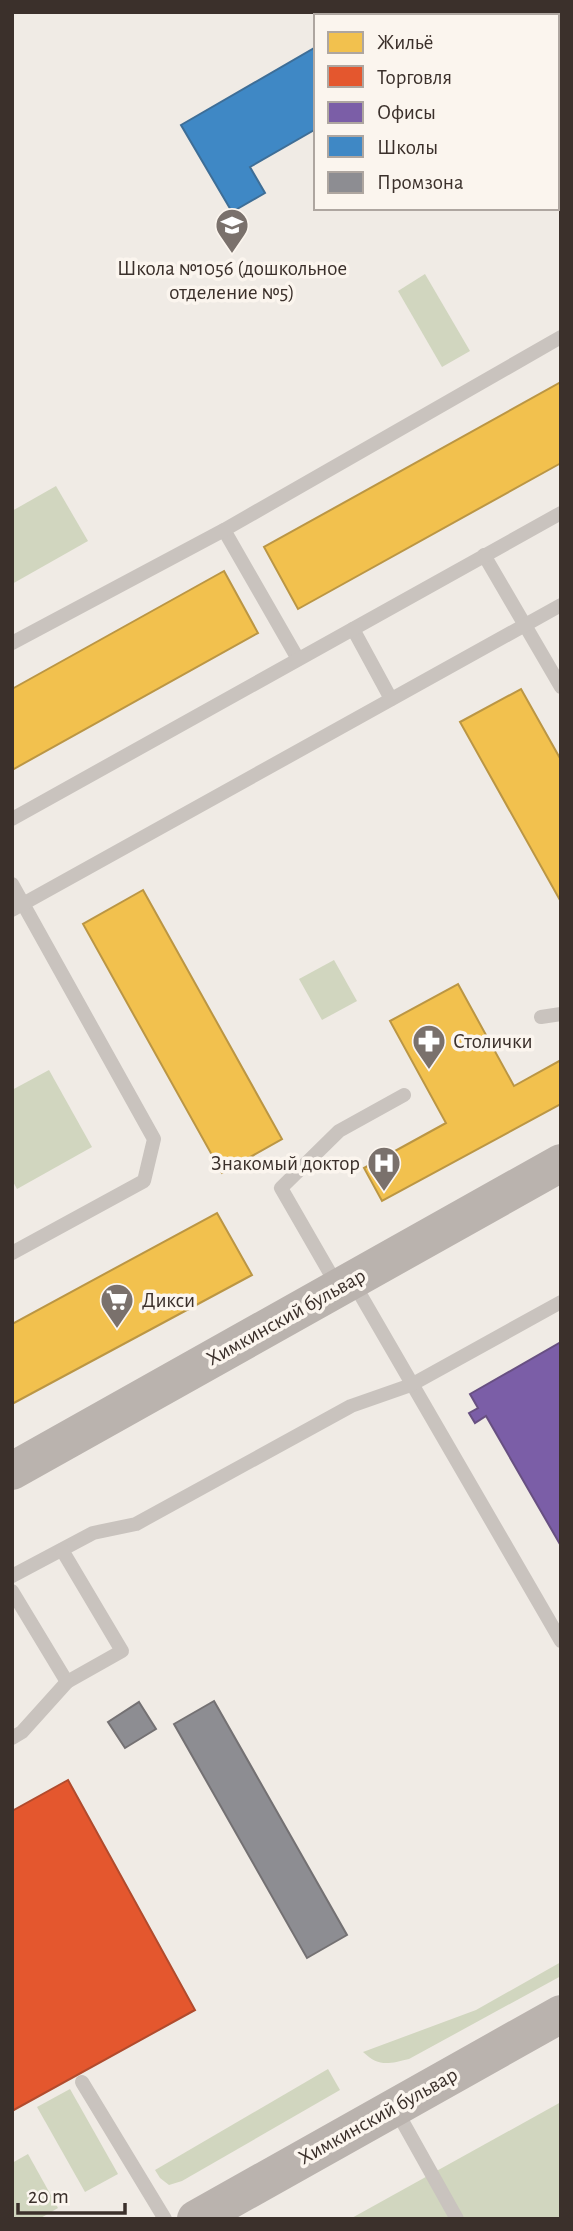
<svg xmlns="http://www.w3.org/2000/svg" width="573" height="2231" font-family="'Alegreya Sans',sans-serif">
  <rect width="100%" height="100%" fill="#f0ebe5"/>
  <g fill="#d1d6bf">
    <polygon points="476,12 561,12 561,115 557,116 557,16 478,16"/>
    <polygon points="425,274 470,351 442,367 398,291"/>
    <polygon points="56,486 88,541 12,584 12,511"/>
    <polygon points="334,960 357,1001 322,1020 299,979"/>
    <polygon points="49,1070 92,1147 17,1189 12,1180 12,1090"/>
    <path d="M561 1962V1976L409 2059C388 2064 379 2067 363 2052L476 2010Z"/>
    <polygon points="328,2069 340,2090 182,2181 169,2185 160,2178 155,2170"/>
    <polygon points="70,2089 118,2174 85,2192 37,2107"/>
    <polygon points="561,2102 561,2219 350,2219"/>
    <polygon points="28,2154 58,2208 39,2219 12,2219 12,2163"/>
  </g>
  <g fill="#f2c14e" stroke="#bb9644" stroke-width="2">
    <polygon points="561,382 561,463 298,609 264,547"/>
    <polygon points="224,571 258,633 12,770 12,689"/>
    <polygon points="521,689 561,760 561,902 460,722"/>
    <polygon points="143,890 282,1139 222,1173 83,924"/>
    <polygon points="458,984 514,1086 561,1060 561,1104 382,1201 364,1168 446,1123 390,1021"/>
    <polygon points="217,1213 252,1275 12,1404 12,1324"/>
  </g>
  <polygon fill="#e4572e" stroke="#b14b2d" stroke-width="2" points="68,1780 195,2010 12,2111 12,1811"/>
  <polygon fill="#7b5ea7" stroke="#685082" stroke-width="2" points="561,1342 561,1546 486,1416 475,1423 469,1413 478,1408 470,1394"/>
  <polygon fill="#3f88c5" stroke="#3e6e97" stroke-width="2" points="316,47 316,129 250,167 265,193 232,212 181,125"/>
  <g fill="#8d8d92" stroke="#747173" stroke-width="2">
    <polygon points="214,1701 347,1935 307,1958 174,1724"/>
    <polygon points="139,1702 156,1729 125,1748 108,1722"/>
  </g>
  <g fill="none" stroke-linecap="round" stroke-linejoin="round">
    <g stroke="#c9c3be" stroke-width="14">
      <polyline points="224,530 298,659"/>
      <polyline points="484,555 561,687"/>
      <polyline points="353,629 391,699"/>
      <polyline points="12,643 224,530 561,337"/>
      <polyline points="12,819 561,513"/>
      <polyline points="12,884 154,1139 144,1181 12,1253"/>
      <polyline points="12,910 561,605"/>
      <polyline points="541,1017 561,1014"/>
      <polyline points="353,1282 561,1641"/>
      <polyline points="338,1287 281,1188 339,1131 404,1095"/>
      <polyline points="12,1576 93,1533 136,1524 351,1406 411,1385 561,1302"/>
      <polyline points="12,1591 67,1682 122,1651 62,1550"/>
      <polyline points="12,1738 22,1732 67,1682"/>
      <polyline points="82,2082 165,2219"/>
      <polyline points="396,2110 457,2219"/>
    </g>
    <g stroke="#bab3ae" stroke-width="38">
      <polyline points="12,1471 561,1163"/>
      <polyline points="196,2219 561,2014"/>
    </g>
  </g>
  <defs>
    <symbol id="school-pin" viewBox="-11 -11 22 30"><path d="M0 17L-7.5 6A9.5 9.5 0 1 1 7.5 6Z" fill="#7a716c" stroke="#fbf5ee"/><path d="M0-5L7-2L0 1L-7-2ZM-4 1L0 2.5L4 1V4Q0 6-4 4Z" fill="#fff"/></symbol>
    <symbol id="pharmacy-pin" viewBox="-11 -11 22 30"><path d="M0 17L-7.5 6A9.5 9.5 0 1 1 7.5 6Z" fill="#7a716c" stroke="#fbf5ee"/><path d="M-2-6h4v4h4v4h-4v4h-4v-4h-4v-4h4Z" fill="#fff"/></symbol>
    <symbol id="hospital-pin" viewBox="-11 -11 22 30"><path d="M0 17L-7.5 6A9.5 9.5 0 1 1 7.5 6Z" fill="#7a716c" stroke="#fbf5ee"/><path d="M-5-5h3v3.5h4V-5h3V5h-3V1.5h-4V5h-3Z" fill="#fff"/></symbol>
    <symbol id="supermarket-pin" viewBox="-11 -11 22 30"><path d="M0 17L-7.5 6A9.5 9.5 0 1 1 7.5 6Z" fill="#7a716c" stroke="#fbf5ee"/><path d="M-6-5.5h2.5l.6 2H6L4.5 2H-2.5L-4.4-4H-6ZM-1.5 3.2a1.3 1.3 0 1 0 .1 0ZM3 3.2a1.3 1.3 0 1 0 .1 0Z" fill="#fff"/></symbol>
  </defs>
  <g fill-rule="evenodd">
    <use href="#school-pin" x="213" y="206" width="38" height="52"/>
    <use href="#pharmacy-pin" x="410" y="1022" width="38" height="52"/>
    <use href="#hospital-pin" x="365" y="1144" width="38" height="52"/>
    <use href="#supermarket-pin" x="98" y="1281" width="38" height="52"/>
  </g>
  <g text-anchor="middle" dominant-baseline="central" stroke-width="7" stroke-linejoin="round" paint-order="stroke">
    <g font-size="21" fill="#3b302b" stroke="#fbf5ee" text-anchor="start">
      <text x="232" y="268" text-anchor="middle">Школа №1056 (дошкольное<tspan x="232" dy="24">отделение №5)</tspan></text>
      <text x="453" y="1041">Столички</text>
      <text x="360" y="1163" text-anchor="end">Знакомый доктор</text>
      <text x="142" y="1300">Дикси</text>
    </g>
    <g font-size="21" fill="#3b302b" stroke="#fbf5ee">
      <text transform="translate(286 1317) rotate(-29)">Химкинский бульвар</text>
      <text transform="translate(378 2116) rotate(-29)">Химкинский бульвар</text>
    </g>
  </g>
  <rect width="573" height="2231" fill="none" stroke="#3b302b" stroke-width="28"/>
  <rect x="314" y="14" width="245" height="196" fill="#fbf5ee" stroke="#aea6a0" stroke-width="2"/>
  <rect x="328" y="32" width="35" height="21" fill="#f2c14e" stroke="#aea6a0" stroke-width="2"/>
  <text x="377" y="49" font-size="21" fill="#3b302b">Жильё</text>
  <rect x="328" y="66" width="35" height="21" fill="#e4572e" stroke="#aea6a0" stroke-width="2"/>
  <text x="377" y="84" font-size="21" fill="#3b302b">Торговля</text>
  <rect x="328" y="102" width="35" height="21" fill="#7b5ea7" stroke="#aea6a0" stroke-width="2"/>
  <text x="377" y="119" font-size="21" fill="#3b302b">Офисы</text>
  <rect x="328" y="136" width="35" height="21" fill="#3f88c5" stroke="#aea6a0" stroke-width="2"/>
  <text x="377" y="154" font-size="21" fill="#3b302b">Школы</text>
  <rect x="328" y="172" width="35" height="21" fill="#8d8d92" stroke="#aea6a0" stroke-width="2"/>
  <text x="377" y="189" font-size="21" fill="#3b302b">Промзона</text>
  <path d="M18 2203v10h107v-10" fill="none" stroke="#3b302b" stroke-width="3.5"/>
  <text x="28" y="2203" font-size="21" fill="#3b302b" stroke="#fbf5ee" stroke-width="5" paint-order="stroke">20 m</text>
</svg>
